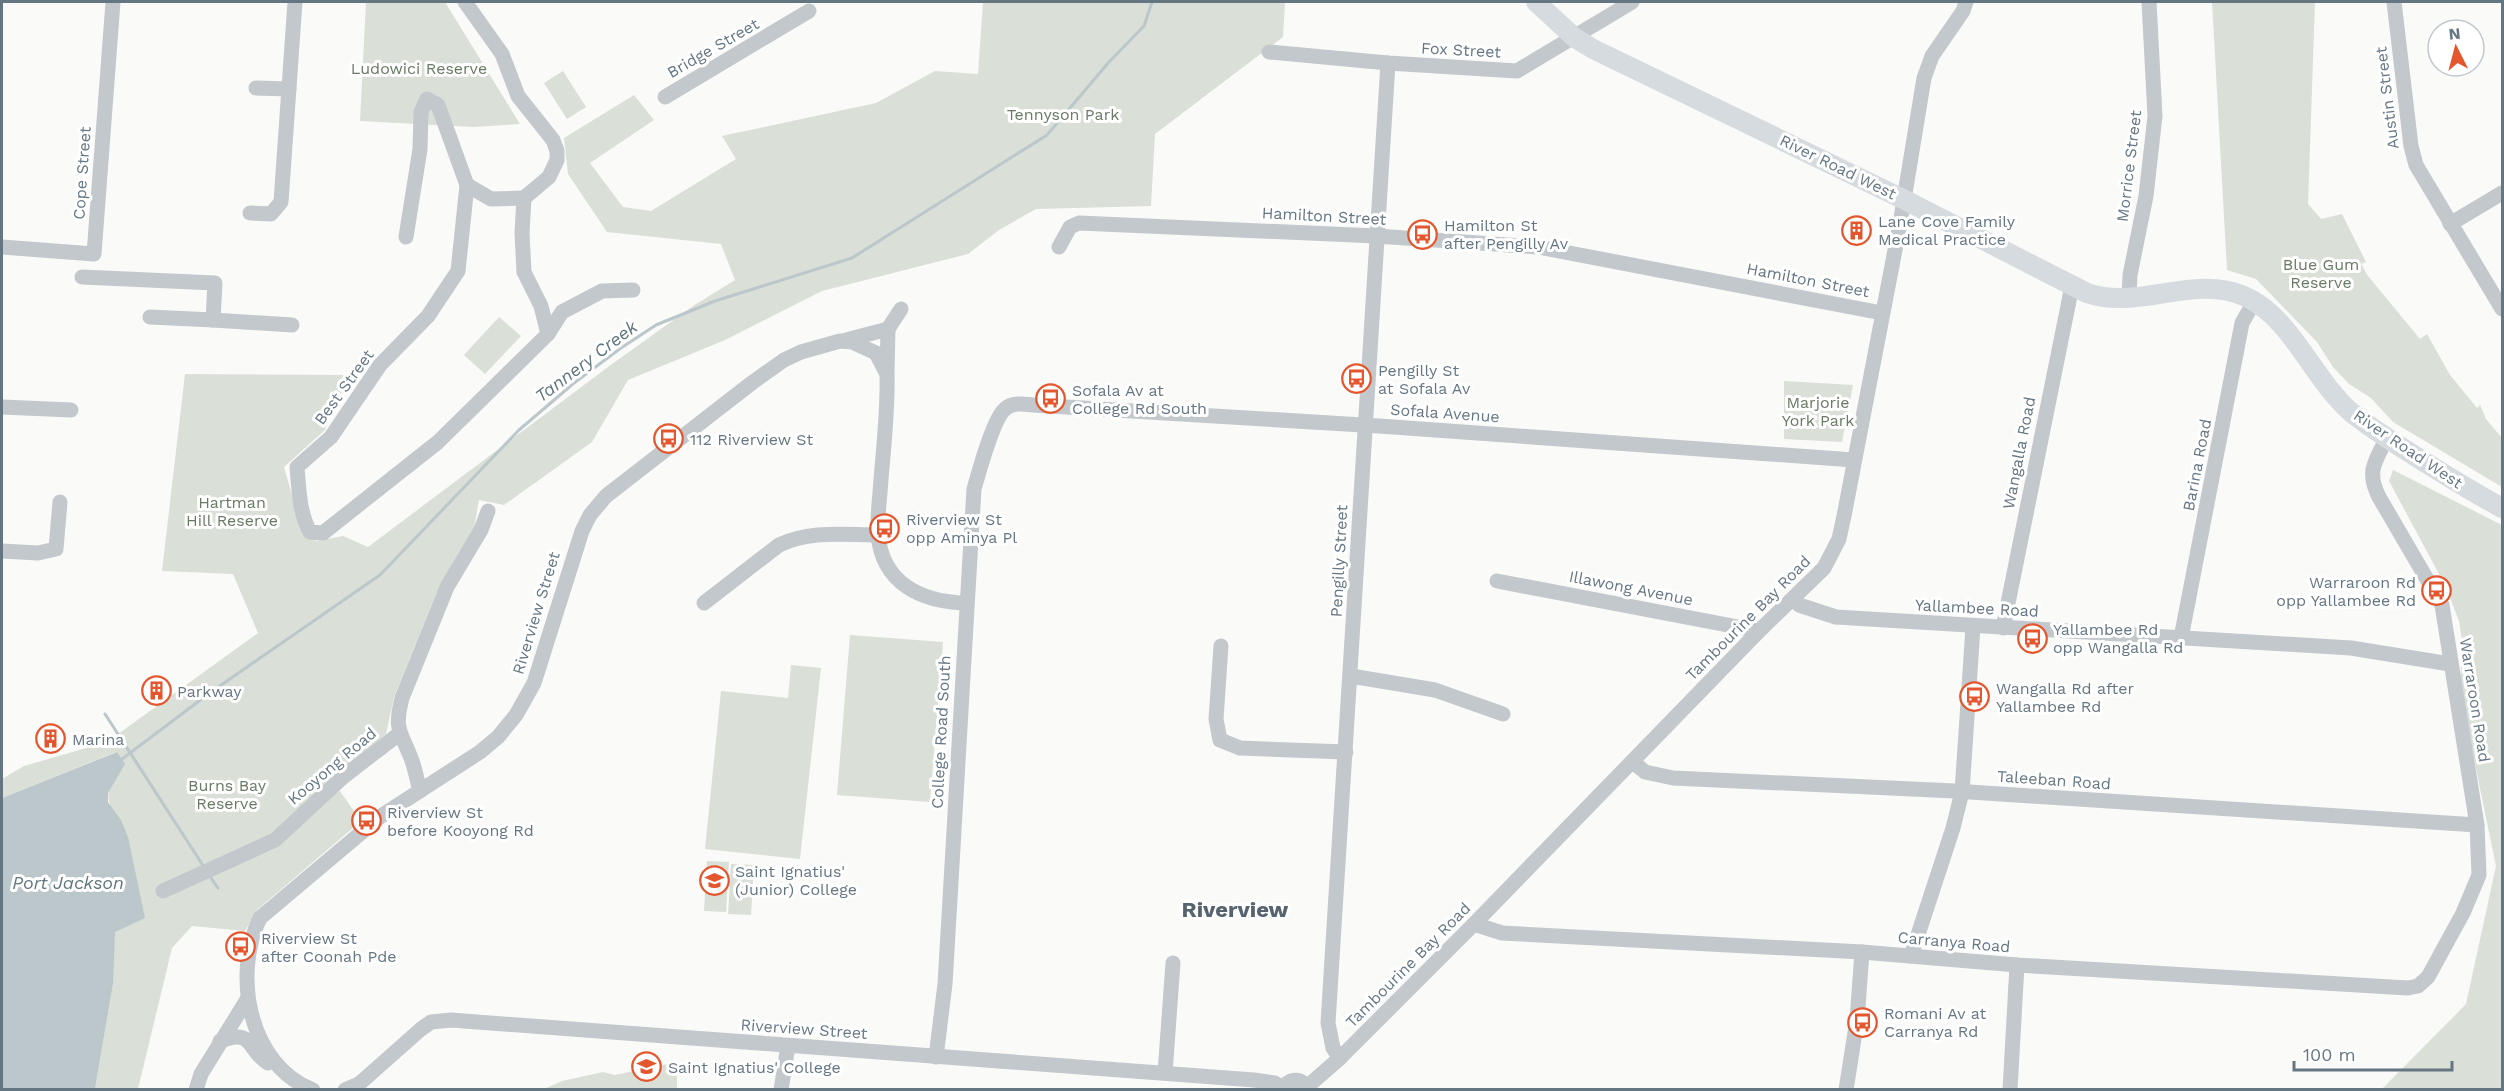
<svg xmlns="http://www.w3.org/2000/svg" width="2504" height="1091" font-family="'Work Sans',sans-serif">
  <rect width="100%" height="100%" fill="#fafaf8"/>
  <g fill="#dadfd7">
    <polygon points="366,2 445,2 520,124 473,127 360,121"/>
    <path d="M983 2H1285L1283 37 1155 134 1151 206 1036 209 999 230 968 254 822 291 725 340 628 380 592 442 504 505 479 500 474 529 436 594 394 697 386 734 332 780 361 821 257 910 245 931 192 926 172 948 138 1089H95L113 984 112 809C103 793 113 770 116 752L2 798V779L24 766 107 742 258 633 233 574 162 571 185 374 349 375 325 430 284 467 301 527 316 541 343 536 368 547 608 367 693 306 735 280 721 244 607 232 568 174 564 138 634 95 654 120 590 163 623 207 651 211 736 159 722 136 876 103 935 71 978 74Z"/>
    <polygon points="2212,2 2315,2 2308,204 2321,219 2342,214 2366,262 2361,264 2368,276 2420,339 2427,334 2450,375 2477,408 2480,405 2486,419 2502,438 2502,487 2393,422 2371,398 2349,384 2333,367 2317,342 2256,279 2227,270"/>
    <polygon points="563,71 586,107 567,119 544,83"/>
    <polygon points="499,317 521,336 485,374 464,355"/>
    <polygon points="1784,381 1853,385 1842,442 1784,439"/>
    <polygon points="2393,470 2502,525 2502,1089 2381,1090 2466,1004 2496,866 2460,691 2462,640 2459,621 2446,587 2389,481"/>
    <polygon points="850,635 943,642 930,802 837,795"/>
    <polygon points="791,665 821,668 800,859 705,849 721,691 788,698"/>
    <polygon points="707,861 729,862 726,912 704,911"/>
    <polygon points="731,864 754,865 751,915 728,914"/>
    <polygon points="677,1062 677,1089 544,1089 562,1081 603,1072 615,1075"/>
  </g>
  <polygon fill="#bbc7cb" points="117,752 125,764 108,793 108,802 121,820 128,837 145,918 115,932 113,984 95,1089 2,1089 2,798"/>
  <g fill="none" stroke-linecap="round" stroke-linejoin="round">
    <g stroke="#bbc7cb" stroke-width="3">
      <polyline points="105,714 204,867"/>
      <polyline points="122,759 211,692 380,575 519,430 574,383 621,348 656,325 715,301 852,258 1047,135 1109,62 1144,26 1152,2"/>
      <polyline points="209,875 218,888"/>
    </g>
    <g stroke="#c3c8cc" stroke-width="15">
      <polyline points="465,2 502,54 518,96 553,140 557,151 557,160 549,177 524,198 522,233 524,272 541,306 548,334"/>
      <polyline points="2394,2 2411,146 2416,165 2502,309"/>
      <polyline points="1269,52 1388,63 1517,71 1632,2"/>
      <polyline points="256,88 289,89"/>
      <polyline points="665,97 809,11"/>
      <polyline points="467,185 491,199 524,198"/>
      <polyline points="250,213 271,214 281,202 295,2"/>
      <polyline points="2450,224 2502,193"/>
      <path d="M406 237 420 149 421 112 427 99 438 105 467 185 458 271 428 316 380 365 331 437 297 467C299 489 299 512 310 532L323 533 438 442 548 334 562 312 602 291 633 290"/>
      <polyline points="2,247 94,254 113,2"/>
      <polyline points="1059,247 1070,227 1079,223 1376,236 1538,247 1882,313"/>
      <polyline points="82,277 215,283 213,320 292,325"/>
      <polyline points="2129,299 2130,275 2146,196 2155,116 2149,2"/>
      <polyline points="150,317 213,320"/>
      <polyline points="888,329 901,309"/>
      <polyline points="846,340 888,329 887,372"/>
      <polyline points="2,407 71,410"/>
      <polyline points="2,551 38,553 56,549 60,502"/>
      <polyline points="1497,581 1759,631"/>
      <polyline points="1793,599 1799,605 1836,617 2351,648 2450,664"/>
      <path d="M704 603 779 545C810 530 845 535 878 535"/>
      <polyline points="2003,628 2072,286"/>
      <polyline points="2181,638 2242,323 2254,302"/>
      <polyline points="1221,646 1216,719 1220,740 1240,748 1346,752"/>
      <polyline points="1351,676 1435,690 1503,714"/>
      <polyline points="1633,762 1645,772 1673,778 1955,791 2477,825"/>
      <path d="M420 791C417 780 415 768 411 758 400 730 394 730 402 698L447 587 481 530 488 511"/>
      <polyline points="163,891 275,840 343,777 399,734"/>
      <path d="M1474 924 1502 933 1862 952 2017 965 2408 988 2418 986 2428 977 2463 913 2479 875 2477 825 2442 605 2379 497C2366 472 2375 461 2387 438"/>
      <polyline points="1911,956 1953,828 1962,792 1973,627"/>
      <path d="M220 1041C255 1028 246 1050 268 1063"/>
      <path d="M936 1057 945 984 974 489C979 472 993 419 1005 409 1013 402 1024 404 1033 405L1379 426 1854 460"/>
      <polyline points="1340,1058 1333,1048 1328,1023 1388,63"/>
      <polyline points="1165,1073 1173,963"/>
      <polyline points="1308,1086 1340,1058 1474,924 1759,631 1824,568 1839,539 1844,516 1900,224 1924,78 1932,56 1963,11 1966,2"/>
      <polyline points="196,1090 201,1074 248,998"/>
      <path d="M313 1090C249 1065 232 975 260 918L381 816 480 752 498 737 516 715 534 683 582 531 590 515 606 496 753 382 784 360 801 352 840 341 852 342 876 353 887 374C888 409 884 444 881 479 880 497 877 516 878 534 882 584 922 602 966 603"/>
      <polyline points="345,1090 359,1084 421,1029 431,1022 451,1020 1254,1080 1275,1083 1282,1088"/>
      <polyline points="781,1090 788,1046"/>
      <path d="M1282 1090C1289 1077 1302 1077 1309 1090"/>
      <polyline points="1846,1090 1857,1020 1862,952"/>
      <polyline points="2010,1090 2017,965"/>
    </g>
    <path stroke="#d6dbdf" stroke-width="20" d="M1536 2 1575 38 1593 49 1903 199 2087 293C2139 311 2193 274 2244 296 2291 316 2313 380 2352 413 2368 426 2387 438 2404 449 2437 470 2469 490 2502 508"/>
  </g>
  <defs>
    <symbol id="building-ring" viewBox="-11 -11 22 22"><circle r="9.5" fill="#fff" stroke="#e4572e" stroke-width="1.5"/><path d="M-4-6H4V6H1V3H-1V6H-4ZM-2.5-4.3h1.7v1.8h-1.7ZM.8-4.3h1.7v1.8H.8ZM-2.5-1h1.7V.8h-1.7ZM.8-1h1.7V.8H.8Z" fill="#e4572e"/></symbol>
    <symbol id="bus-ring" viewBox="-11 -11 22 22"><circle r="9.5" fill="#fff" stroke="#e4572e" stroke-width="1.5"/><path d="M-5-6H5V4H4V6H2V4H-2V6H-4V4H-5ZM-3.5-4V0h7V-4ZM-3.5 1.2v1.5H-2V1.2ZM2 1.2v1.5H3.5V1.2Z" fill="#e4572e"/></symbol>
    <symbol id="school-ring" viewBox="-11 -11 22 22"><circle r="9.5" fill="#fff" stroke="#e4572e" stroke-width="1.5"/><path d="M0-5L7-2L0 1L-7-2ZM-4 1L0 2.5L4 1V4Q0 6-4 4Z" fill="#e4572e"/></symbol>
  </defs>
  <g fill-rule="evenodd">
    <use href="#building-ring" x="1840" y="214" width="33" height="33"/>
    <use href="#bus-ring" x="1406" y="218" width="33" height="33"/>
    <use href="#bus-ring" x="1340" y="362" width="33" height="33"/>
    <use href="#bus-ring" x="1034" y="382" width="33" height="33"/>
    <use href="#bus-ring" x="652" y="422" width="33" height="33"/>
    <use href="#bus-ring" x="868" y="512" width="33" height="33"/>
    <use href="#bus-ring" x="2420" y="574" width="33" height="33"/>
    <use href="#bus-ring" x="2016" y="622" width="33" height="33"/>
    <use href="#building-ring" x="140" y="674" width="33" height="33"/>
    <use href="#bus-ring" x="1958" y="680" width="33" height="33"/>
    <use href="#building-ring" x="34" y="722" width="33" height="33"/>
    <use href="#bus-ring" x="350" y="804" width="33" height="33"/>
    <use href="#school-ring" x="698" y="864" width="33" height="33"/>
    <use href="#bus-ring" x="224" y="930" width="33" height="33"/>
    <use href="#bus-ring" x="1846" y="1006" width="33" height="33"/>
    <use href="#school-ring" x="630" y="1050" width="33" height="33"/>
  </g>
  <g text-anchor="middle" dominant-baseline="central" stroke-width="6" stroke-linejoin="round" paint-order="stroke">
    <g font-size="16" fill="#657683" stroke="#fff">
      <text transform="translate(713 48) rotate(-30)">Bridge Street</text>
      <text transform="translate(1461 50) rotate(3)">Fox Street</text>
      <text transform="translate(2387 98) rotate(-97)">Austin Street</text>
      <text transform="translate(2129 166) rotate(-83)">Morrice Street</text>
      <text transform="translate(1838 167) rotate(26)">River Road West</text>
      <text transform="translate(82 173) rotate(-86)">Cope Street</text>
      <text transform="translate(1324 216) rotate(3)">Hamilton Street</text>
      <text transform="translate(1808 280) rotate(11)">Hamilton Street</text>
      <text transform="translate(344 387) rotate(-54)">Best Street</text>
      <text transform="translate(1445 413) rotate(4)">Sofala Avenue</text>
      <text transform="translate(2408 449) rotate(34)">River Road West</text>
      <text transform="translate(2019 453) rotate(-79)">Wangalla Road</text>
      <text transform="translate(2197 465) rotate(-79)">Barina Road</text>
      <text transform="translate(1339 561) rotate(-87)">Pengilly Street</text>
      <text transform="translate(1631 588) rotate(11)">Illawong Avenue</text>
      <text transform="translate(1977 608) rotate(3)">Yallambee Road</text>
      <text transform="translate(536 613) rotate(-73)">Riverview Street</text>
      <text transform="translate(1748 618) rotate(-45)">Tambourine Bay Road</text>
      <text transform="translate(2475 700) rotate(81)">Warraroon Road</text>
      <text transform="translate(941 732) rotate(-87)">College Road South</text>
      <text transform="translate(332 766) rotate(-40)">Kooyong Road</text>
      <text transform="translate(2054 780) rotate(4)">Taleeban Road</text>
      <text transform="translate(1954 942) rotate(5)">Carranya Road</text>
      <text transform="translate(1408 965) rotate(-45)">Tambourine Bay Road</text>
      <text transform="translate(804 1029) rotate(4)">Riverview Street</text>
    </g>
    <g font-size="16" fill="#687a64" stroke="#fff">
      <text x="419" y="68">Ludowici Reserve</text>
      <text x="1063" y="114">Tennyson Park</text>
      <text x="2321" y="264">Blue Gum<tspan x="2321" dy="18">Reserve</tspan></text>
      <text x="1818" y="402">Marjorie<tspan x="1818" dy="18">York Park</tspan></text>
      <text x="232" y="502">Hartman<tspan x="232" dy="18">Hill Reserve</tspan></text>
      <text x="227" y="785">Burns Bay<tspan x="227" dy="18">Reserve</tspan></text>
    </g>
    <g font-size="16" fill="#657683" stroke="#fff" text-anchor="start">
      <text x="1878" y="221">Lane Cove Family<tspan x="1878" dy="18">Medical Practice</tspan></text>
      <text x="1444" y="225">Hamilton St<tspan x="1444" dy="18">after Pengilly Av</tspan></text>
      <text x="1378" y="370">Pengilly St<tspan x="1378" dy="18">at Sofala Av</tspan></text>
      <text x="1072" y="390">Sofala Av at<tspan x="1072" dy="18">College Rd South</tspan></text>
      <text x="690" y="439">112 Riverview St</text>
      <text x="906" y="519">Riverview St<tspan x="906" dy="18">opp Aminya Pl</tspan></text>
      <text x="2416" y="582" text-anchor="end">Warraroon Rd<tspan x="2416" dy="18">opp Yallambee Rd</tspan></text>
      <text x="2053" y="629">Yallambee Rd<tspan x="2053" dy="18">opp Wangalla Rd</tspan></text>
      <text x="1996" y="688">Wangalla Rd after<tspan x="1996" dy="18">Yallambee Rd</tspan></text>
      <text x="177" y="691">Parkway</text>
      <text x="72" y="739">Marina</text>
      <text x="387" y="812">Riverview St<tspan x="387" dy="18">before Kooyong Rd</tspan></text>
      <text x="735" y="871">Saint Ignatius'<tspan x="735" dy="18">(Junior) College</tspan></text>
      <text x="261" y="938">Riverview St<tspan x="261" dy="18">after Coonah Pde</tspan></text>
      <text x="1884" y="1013">Romani Av at<tspan x="1884" dy="18">Carranya Rd</tspan></text>
      <text x="668" y="1067">Saint Ignatius' College</text>
    </g>
    <g font-size="18" font-style="italic" fill="#60757c" stroke="#fff">
      <text transform="translate(586 361) rotate(-37)">Tannery Creek</text>
      <text x="68" y="882">Port Jackson</text>
    </g>
    <g font-size="22" font-weight="bold" fill="#57646e" stroke="#fff">
      <text x="1235" y="909">Riverview</text>
    </g>
  </g>
  <rect width="2504" height="1091" fill="none" stroke="#657683" stroke-width="6"/>
  <g transform="translate(2456 48) rotate(354)"><circle r="28" fill="#ffffff" stroke="#c1c8cd" stroke-width="1.5"/>
  <path d="M0-4.5L10 22L0 15L-10 22Z" fill="#e4572e"/>
  <text y="-9" font-size="16" font-weight="bold" text-anchor="middle" fill="#657683">N</text>
  </g>
  <path d="M2294 1061v9h158v-9" fill="none" stroke="#657683" stroke-width="3"/>
  <text x="2303" y="1061" font-size="18" fill="#657683" stroke="#ffffff" stroke-width="4.5" paint-order="stroke">100 m</text>
</svg>
